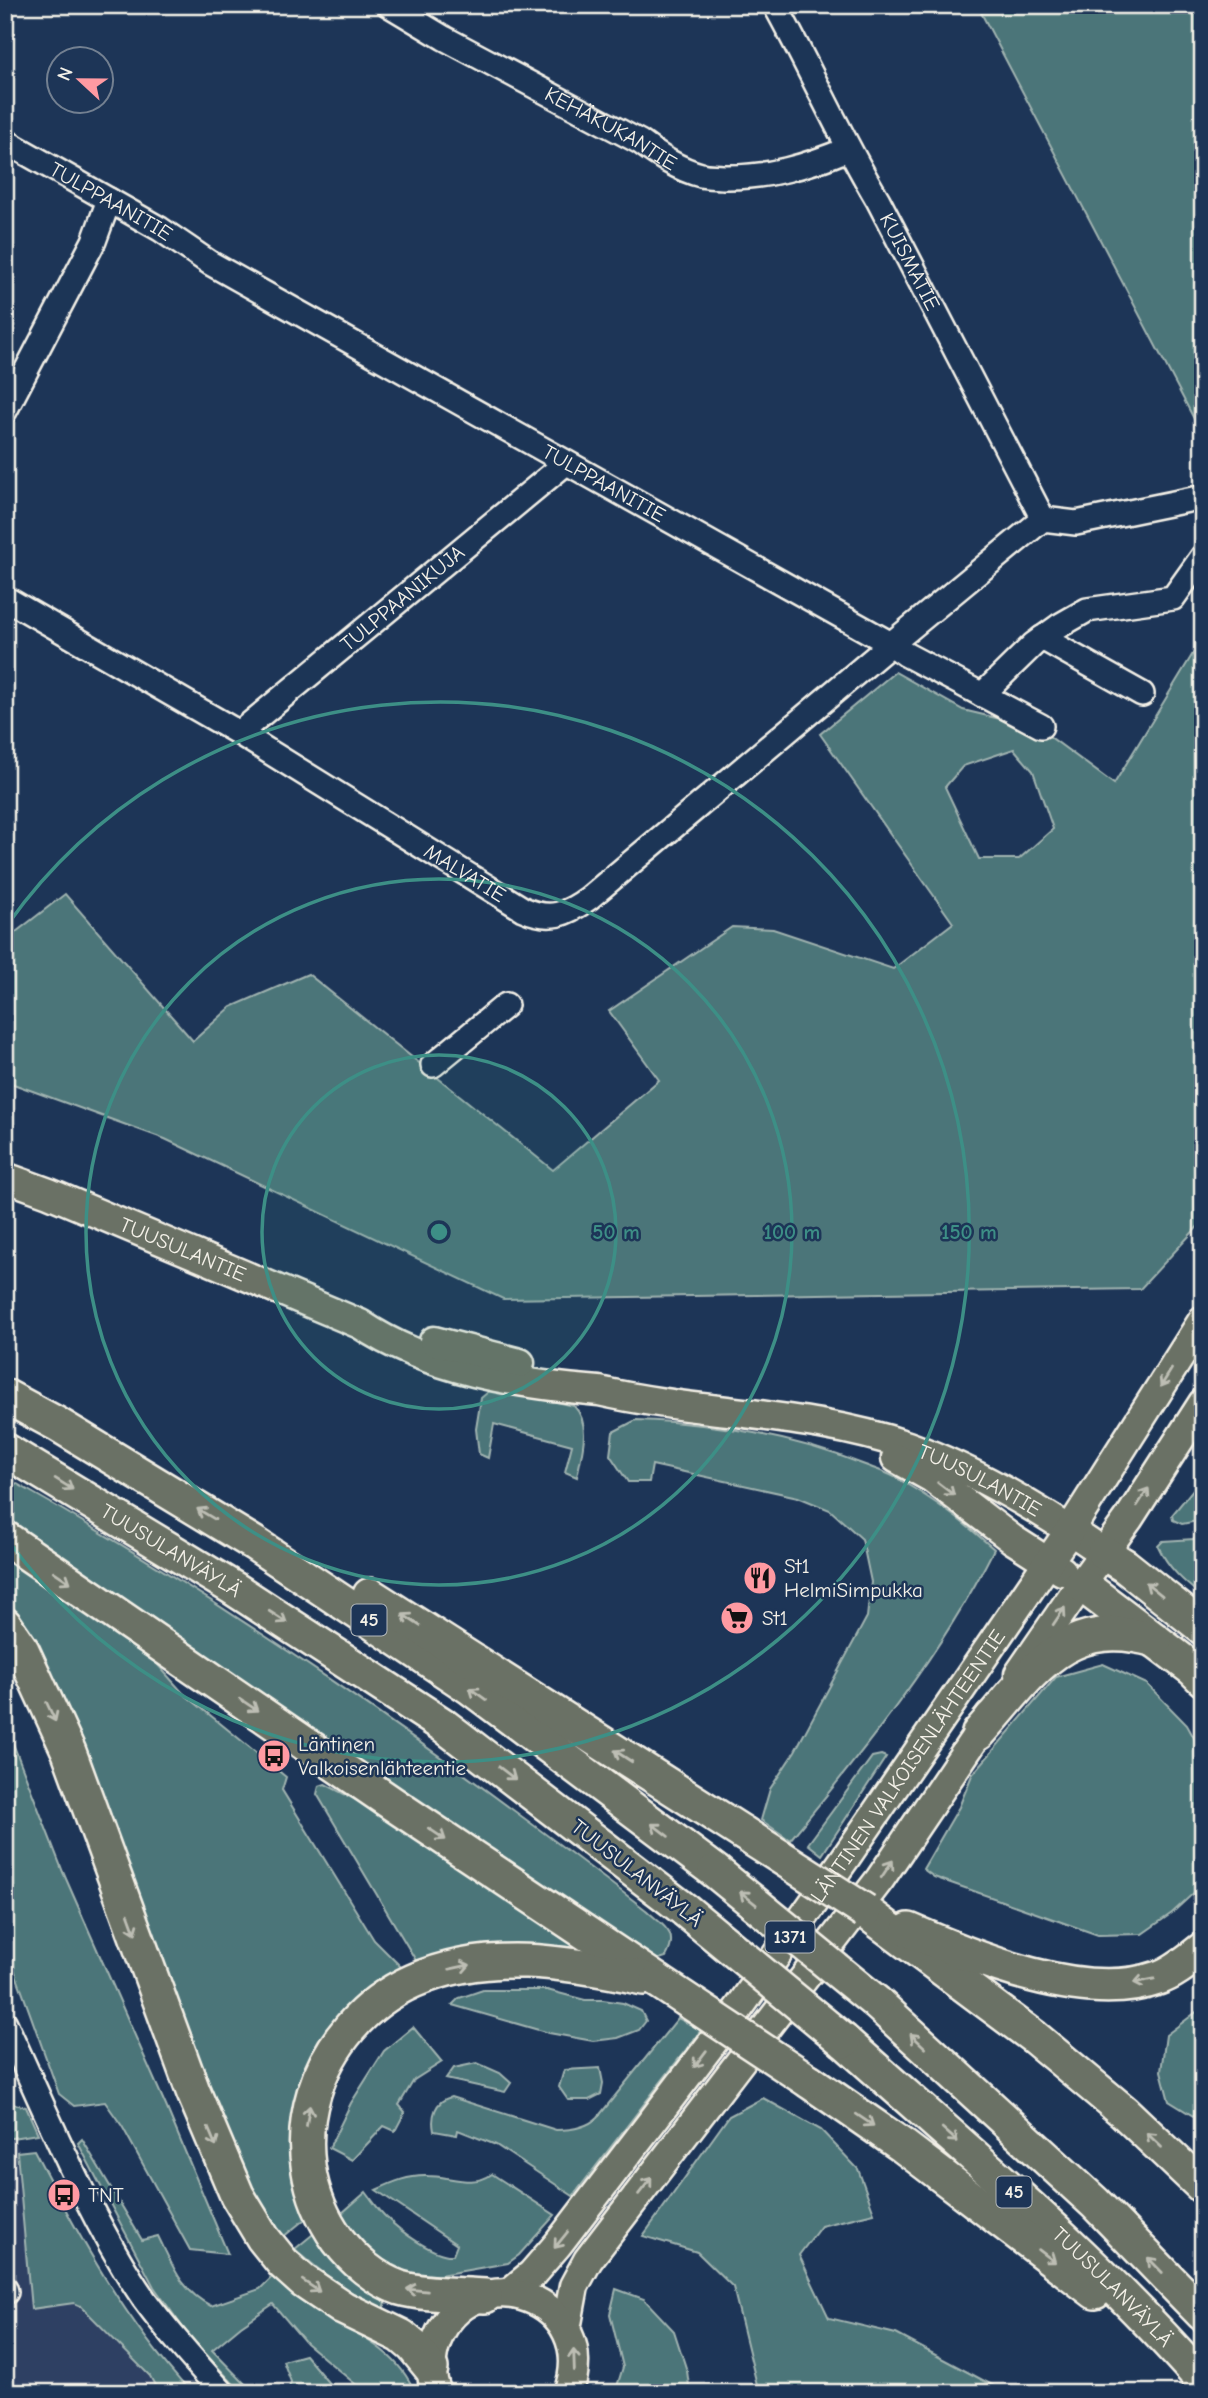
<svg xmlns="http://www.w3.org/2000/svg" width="1208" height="2398" font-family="'Comic Neue',sans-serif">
  <rect width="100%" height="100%" fill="#1d3557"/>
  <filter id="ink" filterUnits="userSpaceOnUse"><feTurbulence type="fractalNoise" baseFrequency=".0143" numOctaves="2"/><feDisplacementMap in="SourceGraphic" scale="14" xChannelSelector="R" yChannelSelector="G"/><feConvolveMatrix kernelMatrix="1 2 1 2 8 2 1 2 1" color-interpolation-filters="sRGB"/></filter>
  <g filter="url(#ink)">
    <polygon fill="#2f4164" points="5,2117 65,2258 178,2393 5,2393"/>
    <g fill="#4c7579" stroke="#a0b3b0" stroke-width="2" fill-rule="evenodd">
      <polygon points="977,5 1203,5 1203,436"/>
      <path d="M1203 637V1221L1140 1289 503 1299 165 1139 5 1081V931L12 935 65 894 193 1041 231 1007 308 974 553 1170 659 1080 609 1011 732 927 773 929 893 969 953 923 820 734 895 672 963 710 1038 728 1114 784ZM1014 749 1033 771 1053 829 1019 859H979L945 787 963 766Z"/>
      <path d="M494 1387 574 1406C592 1424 581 1455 577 1477L565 1472 572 1445 494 1424 488 1458 479 1454 476 1429 481 1398Z"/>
      <path d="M636 1420C714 1423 793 1436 865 1465 877 1470 889 1473 900 1480 933 1499 966 1524 994 1549 941 1655 865 1749 790 1840L761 1820 770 1789 795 1751 867 1617 871 1582 862 1539 830 1510 798 1497 652 1465 649 1482H628L610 1455 613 1432Z"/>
      <path d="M5 1477C231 1603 441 1753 646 1910 663 1926 680 1932 666 1957L656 1960 649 1959 5 1522Z"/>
      <polygon points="1199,1482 1203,1482 1203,1509 1197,1521 1182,1524 1173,1520 1172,1515"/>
      <path d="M1194 1539 1199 1542 1203 1553V1597C1184 1582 1168 1568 1158 1546L1163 1541Z"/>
      <polygon points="5,1551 149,1655 183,1693 286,1777 282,1790 374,1940 404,1970 336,2020 310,2215 283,2237 255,2194 224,2134 154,1933 82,1743 55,1682 18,1614 5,1596"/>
      <polygon points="1103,1664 1147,1684 1187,1725 1203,1754 1203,1873 1197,1890 1172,1913 1142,1934 1098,1935 934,1877 923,1869 959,1807 972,1775 1056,1677"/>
      <polygon points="5,1723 63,1872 166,2106 228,2254 190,2250 122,2126 105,2102 74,2106 59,2094 5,1944"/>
      <polygon points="881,1755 886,1757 822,1855 808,1844 872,1757"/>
      <polygon points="325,1784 387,1816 574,1943 574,1946 571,1948 517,1945 461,1948 418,1964 317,1794 319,1786"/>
      <polygon points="483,1990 547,1990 585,2000 603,2000 623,2003 641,2011 646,2021 639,2030 618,2038 593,2041 549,2033 452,2005 459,1998"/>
      <polygon points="1203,2007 1203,2122 1169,2101 1161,2071 1166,2035"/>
      <path d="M678 2018 701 2030 573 2196 496 2145 458 2130 457 2135 434 2131C431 2116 435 2101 451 2097L556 2130C571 2130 587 2128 598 2117Z"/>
      <polygon points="413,2027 442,2062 414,2080 399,2105 405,2112 395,2131 384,2126 352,2160 329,2148 351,2103 384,2051"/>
      <polygon points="477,2063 500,2073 511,2083 505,2092 446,2079 454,2068"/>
      <polygon points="600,2068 603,2083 601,2094 589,2100 568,2100 559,2087 564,2070"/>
      <polygon points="763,2098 821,2130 858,2169 874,2213 821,2226 799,2255 829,2318 896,2334 1007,2393 759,2393 733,2287 697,2252 643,2236 729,2116"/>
      <path d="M15 2104 26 2107 38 2134 5 2139C5 2127 1 2109 15 2104Z"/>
      <path d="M82 2139 142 2240 158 2236C173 2266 180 2290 211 2306L260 2289 272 2277C281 2285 291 2294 302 2302 342 2329 396 2344 415 2393H366L306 2343 273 2304 241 2326 212 2350 254 2393H242L189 2336 154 2287 78 2143Z"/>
      <path d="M34 2150C79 2237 125 2321 191 2393H159L150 2376 81 2306 74 2303 31 2309 17 2152Z"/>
      <path d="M492 2174 555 2215 519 2255 508 2263 434 2276 411 2274 377 2257 359 2242 341 2214 366 2192C373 2201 379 2211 387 2218 400 2231 435 2257 453 2255L457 2245 376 2190C393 2182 409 2175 428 2176 450 2176 473 2188 492 2174Z"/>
      <path d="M318 2230 388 2297 384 2308C349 2295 322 2273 295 2249Z"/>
      <polygon points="616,2289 644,2299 674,2331 687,2371 690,2393 615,2393 623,2367 610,2314"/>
      <polygon points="305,2355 337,2393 287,2393 291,2382 283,2361"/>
    </g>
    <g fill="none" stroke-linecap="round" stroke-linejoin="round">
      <defs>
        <g id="minor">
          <path id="s1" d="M389 5 444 38 640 142C659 156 678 169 701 175 708 177 716 176 723 177 767 178 807 166 848 149"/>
          <path id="s2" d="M775 5C811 70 840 137 878 200L1043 519"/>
          <path id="s3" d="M5 141 160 229 210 263 891 644 1043 519 1076 523 1203 497"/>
          <polyline points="5,411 94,241 109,200"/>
          <path id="s4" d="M5 598 239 733 523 909C550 921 566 915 589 898L891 644 905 654 1041 726"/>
          <polyline points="1042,638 1142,694"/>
          <polyline points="982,695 1034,644 1059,626 1087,610 1173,598 1203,556"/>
          <path id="s5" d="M239 733 566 463"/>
          <polyline points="433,1065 506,1005"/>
          <path d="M5 2023C47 2113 88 2217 144 2299 168 2332 195 2362 223 2393"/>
          <polyline points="5,2288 6,2292"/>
        </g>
        <g id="major">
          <path id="s6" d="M5 1177 49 1193 360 1324C428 1370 518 1384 599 1391 700 1414 810 1412 908 1446 974 1470 1046 1513 1104 1553"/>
          <polyline points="434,1341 520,1363"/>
          <polyline points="896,1458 932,1478 1012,1539 1062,1571"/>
          <polyline points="1019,1674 1081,1584 1129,1518 1203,1403"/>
          <path id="s7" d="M509 2293 532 2274 558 2244 739 2008 846 1857 1070 1530 1203 1320"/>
          <polyline points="566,2329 574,2286 588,2260 880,1879 990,1716"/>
          <path d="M437 2393C430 2376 430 2357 437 2340 472 2253 603 2298 568 2393"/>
        </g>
        <g id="highway">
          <polyline points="5,1396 57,1424 255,1544 471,1688 715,1871"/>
          <path id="s8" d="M5 1450 233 1588 443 1725 685 1910"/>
          <polyline points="5,1538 393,1804 658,1981"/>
          <polyline points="1104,1553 1125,1566 1203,1628"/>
          <polyline points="1081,1584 1193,1669 1203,1679"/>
          <polyline points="370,1595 743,1833"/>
          <polyline points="5,1625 22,1650 69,1752 193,2091 237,2195 263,2238 283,2263 303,2281 343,2308 401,2336 413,2346 431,2368"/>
          <path d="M979 1733C1032 1674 1064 1614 1155 1640"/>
          <polyline points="865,1911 1034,2037 1124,2112 1203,2187"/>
          <path d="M909 1930C977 1959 1084 2004 1158 1978 1174 1973 1190 1959 1203 1949"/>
          <polyline points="877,2003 1095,2203 1203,2314"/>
          <path id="s9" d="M844 2041C967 2151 1094 2257 1203 2381"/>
          <polyline points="809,2081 903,2146 1095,2292"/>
          <path d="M485 2296C461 2294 423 2295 400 2288 376 2280 353 2260 338 2240 273 2150 314 2025 413 1981 486 1948 567 1962 643 1978"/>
        </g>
      </defs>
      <use href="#minor" stroke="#f4f1e8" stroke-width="28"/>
      <use href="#major" stroke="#f4f1e8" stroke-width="33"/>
      <use href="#highway" stroke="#f4f1e8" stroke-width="38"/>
      <use href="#minor" stroke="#1d3557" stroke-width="23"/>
      <use href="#major" stroke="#6b7165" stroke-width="28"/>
      <use href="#highway" stroke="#6b7165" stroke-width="33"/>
      <defs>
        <g id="highway-bridge">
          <polyline points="743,1833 865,1911"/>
          <polyline points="715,1871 877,2003"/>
          <polyline points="685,1910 844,2041"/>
          <polyline points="658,1981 809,2081"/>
        </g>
      </defs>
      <use href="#highway-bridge" stroke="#f4f1e8" stroke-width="38" stroke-linecap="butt"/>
      <use href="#highway-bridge" stroke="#6b7165" stroke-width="33"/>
    </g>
    <defs><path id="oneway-shaft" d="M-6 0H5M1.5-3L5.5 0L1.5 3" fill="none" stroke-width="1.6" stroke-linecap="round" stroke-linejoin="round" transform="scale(1.75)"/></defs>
    <g stroke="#bdbeb4">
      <use href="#oneway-shaft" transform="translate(1166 1378) rotate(122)"/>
      <use href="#oneway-shaft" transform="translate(64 1484) rotate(32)"/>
      <use href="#oneway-shaft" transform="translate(946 1489) rotate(37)"/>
      <use href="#oneway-shaft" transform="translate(1143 1497) rotate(-57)"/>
      <use href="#oneway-shaft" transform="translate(206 1514) rotate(-149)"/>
      <use href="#oneway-shaft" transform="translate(62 1577) rotate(34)"/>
      <use href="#oneway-shaft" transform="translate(1154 1589) rotate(-141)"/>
      <use href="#oneway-shaft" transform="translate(1059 1616) rotate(-56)"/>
      <use href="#oneway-shaft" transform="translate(278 1617) rotate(33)"/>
      <use href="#oneway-shaft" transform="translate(411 1620) rotate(-147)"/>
      <use href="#oneway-shaft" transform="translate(478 1694) rotate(-144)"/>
      <use href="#oneway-shaft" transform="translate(249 1705) rotate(34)"/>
      <use href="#oneway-shaft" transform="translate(51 1712) rotate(65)"/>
      <use href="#oneway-shaft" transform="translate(623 1756) rotate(-147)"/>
      <use href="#oneway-shaft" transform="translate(507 1773) rotate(37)"/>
      <use href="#oneway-shaft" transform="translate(660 1830) rotate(-143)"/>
      <use href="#oneway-shaft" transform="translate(437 1834) rotate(34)"/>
      <use href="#oneway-shaft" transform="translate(887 1869) rotate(-56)"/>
      <use href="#oneway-shaft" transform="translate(748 1898) rotate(-141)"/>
      <use href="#oneway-shaft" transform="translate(132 1924) rotate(70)"/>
      <use href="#oneway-shaft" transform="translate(460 1967) rotate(-12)"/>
      <use href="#oneway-shaft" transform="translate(1144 1981) rotate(169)"/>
      <use href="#oneway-shaft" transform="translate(918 2041) rotate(-137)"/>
      <use href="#oneway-shaft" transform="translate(700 2059) rotate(127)"/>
      <use href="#oneway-shaft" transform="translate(308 2116) rotate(-81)"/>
      <use href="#oneway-shaft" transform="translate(865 2120) rotate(34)"/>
      <use href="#oneway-shaft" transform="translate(950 2135) rotate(42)"/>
      <use href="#oneway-shaft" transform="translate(212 2137) rotate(67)"/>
      <use href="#oneway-shaft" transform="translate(1154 2140) rotate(-136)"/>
      <use href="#oneway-shaft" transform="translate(645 2186) rotate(-52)"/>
      <use href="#oneway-shaft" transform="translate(561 2240) rotate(129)"/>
      <use href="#oneway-shaft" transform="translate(1047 2256) rotate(37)"/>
      <use href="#oneway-shaft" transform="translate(1155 2265) rotate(-134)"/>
      <use href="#oneway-shaft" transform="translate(311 2286) rotate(34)"/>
      <use href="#oneway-shaft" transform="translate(417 2290) rotate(-174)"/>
      <use href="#oneway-shaft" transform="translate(574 2360) rotate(-92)"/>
    </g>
  </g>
  <circle cx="439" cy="1232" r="177" fill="#3d8f86" fill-opacity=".12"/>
  <g fill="none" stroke="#3d8f86" stroke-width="3.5">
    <circle cx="439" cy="1232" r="177"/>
    <circle cx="439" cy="1232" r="353"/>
    <path d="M8 924A530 530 0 1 1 8 1540"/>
  </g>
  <defs>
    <symbol id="restaurant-disc" viewBox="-11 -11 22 22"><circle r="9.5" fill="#ff9aa2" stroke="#1d3557"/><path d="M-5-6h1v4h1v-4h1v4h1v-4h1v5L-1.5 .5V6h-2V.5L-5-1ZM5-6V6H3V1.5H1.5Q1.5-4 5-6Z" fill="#111"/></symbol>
    <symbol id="supermarket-disc" viewBox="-11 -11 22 22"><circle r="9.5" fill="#ff9aa2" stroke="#1d3557"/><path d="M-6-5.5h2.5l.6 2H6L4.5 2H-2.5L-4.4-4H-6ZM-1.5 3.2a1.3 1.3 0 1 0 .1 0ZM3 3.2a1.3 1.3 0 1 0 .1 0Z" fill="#111"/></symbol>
    <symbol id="bus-disc" viewBox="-11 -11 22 22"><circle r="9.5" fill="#ff9aa2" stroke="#1d3557"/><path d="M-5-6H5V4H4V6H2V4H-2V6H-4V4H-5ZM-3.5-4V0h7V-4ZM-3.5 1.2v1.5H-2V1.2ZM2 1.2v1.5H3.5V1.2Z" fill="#111"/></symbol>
  </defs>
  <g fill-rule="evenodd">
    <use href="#restaurant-disc" x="741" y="1559" width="38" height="38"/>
    <use href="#supermarket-disc" x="718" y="1599" width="38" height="38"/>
    <use href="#bus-disc" x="255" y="1737" width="38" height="38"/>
    <use href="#bus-disc" x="45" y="2176" width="38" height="38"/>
  </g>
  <g text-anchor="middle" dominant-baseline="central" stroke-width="5" stroke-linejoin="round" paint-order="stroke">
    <g fill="#1d3557" stroke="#b4b9bc" stroke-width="2">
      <rect x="351.5" y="1604.5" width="35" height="31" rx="5"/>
      <rect x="765.5" y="1921.5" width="49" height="31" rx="5"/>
      <rect x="996.5" y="2176.5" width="35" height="31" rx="5"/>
    </g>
    <g font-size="19" font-weight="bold" fill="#f4f1e8">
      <text x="369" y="1620">45</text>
      <text x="790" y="1937">1371</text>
      <text x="1014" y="2192">45</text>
    </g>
    <g font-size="21" fill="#f4f1e8" stroke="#1d3557">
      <text stroke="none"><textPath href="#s1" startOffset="254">KEHÄKUKANTIE</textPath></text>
      <text stroke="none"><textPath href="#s3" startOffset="122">TULPPAANITIE</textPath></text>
      <text stroke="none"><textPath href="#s2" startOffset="290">KUISMATIE</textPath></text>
      <text stroke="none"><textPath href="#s3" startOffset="690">TULPPAANITIE</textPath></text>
      <text stroke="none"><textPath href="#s5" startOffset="212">TULPPAANIKUJA</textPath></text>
      <text stroke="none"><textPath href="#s4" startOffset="536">MALVATIE</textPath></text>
      <text stroke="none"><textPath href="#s6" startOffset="192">TUUSULANTIE</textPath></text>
      <text stroke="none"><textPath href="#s6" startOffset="1029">TUUSULANTIE</textPath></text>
      <text stroke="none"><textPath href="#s8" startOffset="194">TUUSULANVÄYLÄ</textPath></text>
      <text stroke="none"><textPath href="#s7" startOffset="662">LÄNTINEN VALKOISENLÄHTEENTIE</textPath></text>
      <text transform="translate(637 1873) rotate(38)">TUUSULANVÄYLÄ</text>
      <text stroke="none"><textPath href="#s9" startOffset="364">TUUSULANVÄYLÄ</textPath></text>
    </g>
    <g font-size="21" fill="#f4f1e8" stroke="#1d3557" text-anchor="start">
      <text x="784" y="1566">St1<tspan x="784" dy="24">HelmiSimpukka</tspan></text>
      <text x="762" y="1618">St1</text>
      <text x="298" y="1744">Läntinen<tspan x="298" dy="24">Valkoisenlähteentie</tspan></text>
      <text x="88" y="2195">TNT</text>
    </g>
  </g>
  <circle cx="439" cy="1232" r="10" fill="#3d8f86" stroke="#1d3557" stroke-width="3.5"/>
  <g font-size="21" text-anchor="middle" font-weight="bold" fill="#3d8f86" stroke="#1d3557" stroke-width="5" stroke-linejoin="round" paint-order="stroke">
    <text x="616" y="1239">50 m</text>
    <text x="792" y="1239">100 m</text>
    <text x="969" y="1239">150 m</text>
  </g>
  <rect width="1208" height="2398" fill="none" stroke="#1d3557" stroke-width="28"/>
  <rect x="14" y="14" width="1180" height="2370" fill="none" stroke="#f4f1e8" stroke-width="2.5" filter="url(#ink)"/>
  <g transform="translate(80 80) rotate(292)"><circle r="33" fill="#1d3557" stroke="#738091" stroke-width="2"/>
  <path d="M0-5L12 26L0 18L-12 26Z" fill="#ff9aa2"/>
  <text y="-10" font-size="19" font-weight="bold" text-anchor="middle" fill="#f4f1e8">N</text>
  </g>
</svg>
